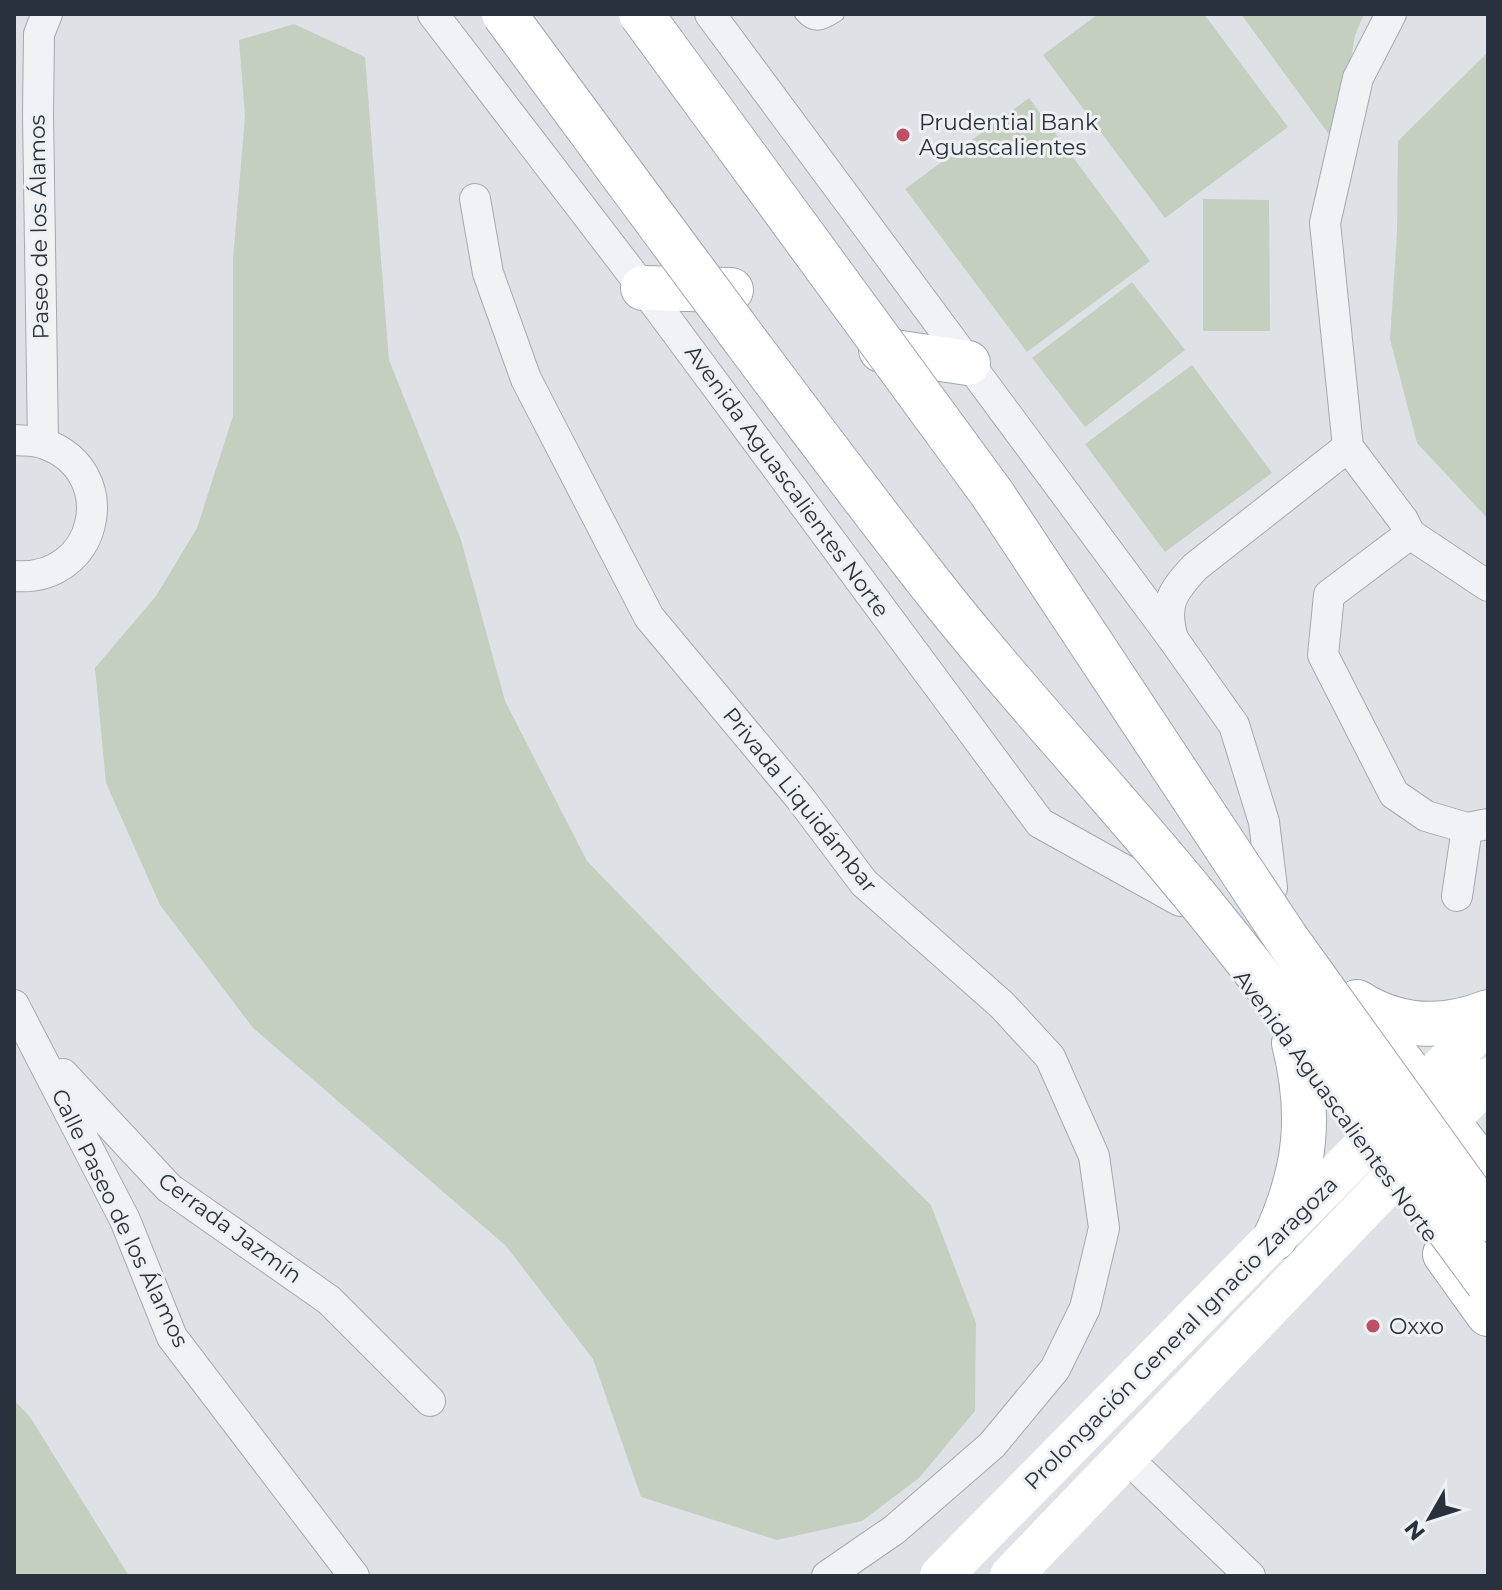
<svg xmlns="http://www.w3.org/2000/svg" width="1502" height="1590" font-family="Montserrat,sans-serif">
  <rect width="100%" height="100%" fill="#dee2e6"/>
  <g fill="#c5cfc0">
    <polygon points="1098,14 1204,14 1288,127 1165,218 1043,55"/>
    <polygon points="1241,14 1364,14 1355,35 1336,144"/>
    <polygon points="294,24 365,57 389,360 461,540 505,701 587,861 716,994 931,1205 976,1323 975,1411 919,1478 862,1521 777,1540 641,1497 593,1359 506,1246 253,1028 160,905 106,783 95,668 156,596 197,528 233,416 233,259 245,116 239,40"/>
    <polygon points="1488,52 1488,519 1417,443 1390,339 1397,233 1398,141"/>
    <polygon points="1029,98 1150,261 1027,352 905,189"/>
    <polygon points="1203,199 1269,200 1270,331 1203,331"/>
    <polygon points="1132,282 1185,350 1085,427 1032,358"/>
    <polygon points="1192,365 1272,473 1165,552 1085,444"/>
    <polygon points="14,1400 30,1417 129,1576 14,1576"/>
  </g>
  <g fill="none" stroke-linecap="round" stroke-linejoin="round">
    <defs>
      <path id="lane" d="M802 14C814 28 823 23 837 14"/>
      <g id="street">
        <polyline points="433,14 660,310 1040,823 1180,901"/>
        <polyline points="710,14 1173,639 1234,725 1264,822 1272,888"/>
        <polyline points="1391,14 1358,78 1325,223 1348,447 1403,520 1410,534 1488,586"/>
        <polyline points="475,199 488,273 526,379 649,617 800,798 864,883 1002,1005 1050,1057 1094,1156 1104,1228 1085,1308 1055,1369 992,1445 894,1530 827,1576"/>
        <path d="M14 440C24 441 36 440 45 444 122 472 99 583 14 576"/>
        <polyline points="43,442 38,114 39,34 47,14"/>
        <polyline points="1410,534 1329,595 1323,655 1394,794 1426,816 1467,828 1488,824"/>
        <path d="M1173 639C1163 604 1172 592 1195 567L1348 447"/>
        <polyline points="1457,896 1467,828"/>
        <polyline points="14,1005 125,1220 172,1337 354,1576"/>
        <polyline points="63,1074 169,1188 329,1300 430,1401"/>
        <polyline points="1127,1458 1250,1576"/>
      </g>
      <g id="primary">
        <polyline points="643,288 731,290"/>
        <polyline points="881,350 968,363"/>
        <path d="M1357 1002C1398 1028 1443 1030 1488 1012"/>
        <polyline points="1365,1015 1488,1174"/>
        <path d="M1275 1238C1306 1171 1312 1115 1294 1043"/>
        <polyline points="1445,1254 1488,1314"/>
      </g>
    </defs>
    <use href="#lane" stroke="#a4a9b0" stroke-width="16"/>
    <use href="#street" stroke="#a4a9b0" stroke-width="32"/>
    <use href="#primary" stroke="#9fa7b1" stroke-width="46"/>
    <use href="#lane" stroke="#f1f2f5" stroke-width="14"/>
    <use href="#street" stroke="#f1f2f5" stroke-width="30"/>
    <g stroke="#fff" stroke-width="42">
      <polyline points="941,1576 1488,1021"/>
      <polyline points="1011,1576 1488,1079"/>
    </g>
    <use href="#primary" stroke="#fff" stroke-width="44"/>
    <defs>
      <g id="primary-bridge">
        <path d="M504 14C643 202 781 392 925 577 1012 689 1111 792 1201 903 1301 1026 1394 1155 1488 1283"/>
        <polyline points="641,14 993,495 1286,938 1488,1219"/>
      </g>
    </defs>
    <use href="#primary-bridge" stroke="#9fa7b1" stroke-width="46" stroke-linecap="butt"/>
    <use href="#primary-bridge" stroke="#fff" stroke-width="44"/>
  </g>
  <g fill="#bf4f65" stroke="#eef1f4" stroke-width="3">
    <circle cx="903" cy="135" r="8"/>
    <circle cx="1373" cy="1326" r="8"/>
  </g>
  <g text-anchor="middle" dominant-baseline="central" stroke-width="6" stroke-linejoin="round" paint-order="stroke">
    <g font-size="22" fill="#29313c" stroke="#eef1f4" text-anchor="start">
      <text x="919" y="122">Prudential Bank<tspan x="919" dy="25">Aguascalientes</tspan></text>
      <text x="1389" y="1326">Oxxo</text>
    </g>
    <g font-size="22" fill="#29313c" stroke="#eef1f4">
      <text transform="translate(39 227) rotate(-91)">Paseo de los Álamos</text>
      <text transform="translate(787 481) rotate(54)">Avenida Aguascalientes Norte</text>
      <text transform="translate(800 800) rotate(51)">Privada Liquidámbar</text>
      <text transform="translate(1336 1106) rotate(54)">Avenida Aguascalientes Norte</text>
      <text transform="translate(120 1218) rotate(64)">Calle Paseo de los Álamos</text>
      <text transform="translate(230 1228) rotate(36)">Cerrada Jazmín</text>
      <text transform="translate(1181 1333) rotate(-45)">Prolongación General Ignacio Zaragoza</text>
    </g>
  </g>
  <rect width="1502" height="1590" fill="none" stroke="#29313c" stroke-width="32"/>
  <g transform="translate(1430 1518) rotate(231)" stroke="#eef1f4" stroke-width="6" paint-order="stroke">
  <path d="M0-6L14 30L0 20L-14 30Z" fill="#29313c"/>
  <text y="-12" font-size="22" font-weight="bold" text-anchor="middle" fill="#29313c">N</text>
  </g>
</svg>
